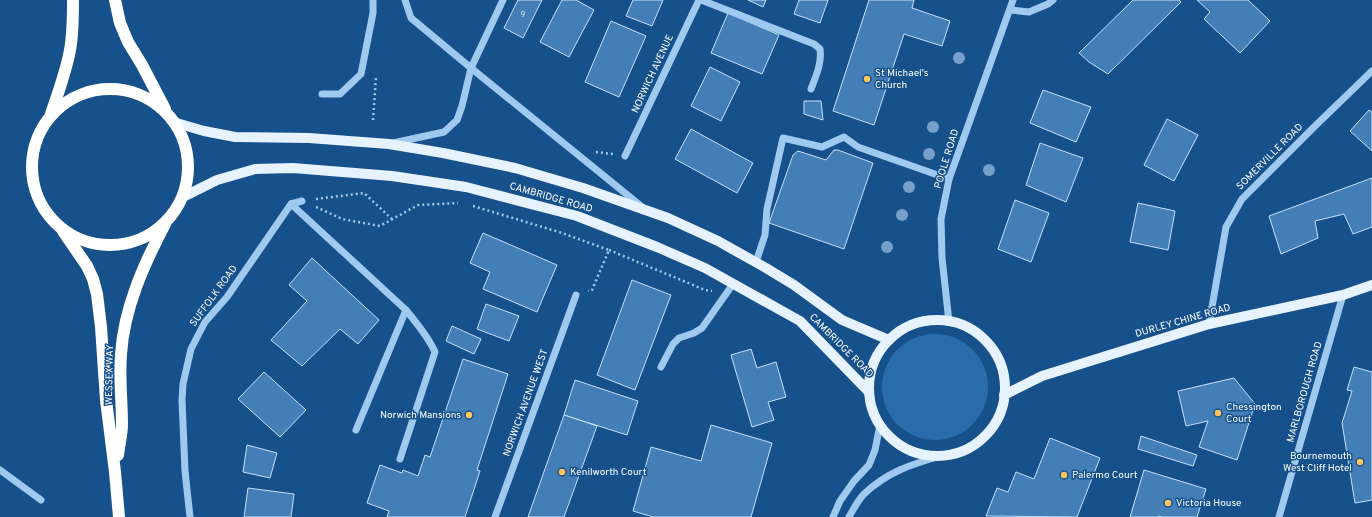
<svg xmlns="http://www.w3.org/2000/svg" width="1372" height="517" font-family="Overpass,sans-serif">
  <rect width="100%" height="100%" fill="#16518b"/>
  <circle fill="#286caa" cx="935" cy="387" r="53"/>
  <g fill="#437eb6" stroke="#c5e1fb">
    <polygon points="518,0 542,0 523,38 504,28"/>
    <polygon points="562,0 576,0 594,10 569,57 540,42"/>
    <polygon points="633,0 663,0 652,26 626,16"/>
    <polygon points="748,0 766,0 763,7"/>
    <polygon points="799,0 828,0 820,23 794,14"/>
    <polygon points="869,0 914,0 912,8 950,21 942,46 904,34 874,125 833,111"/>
    <polygon points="1133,0 1179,0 1181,2 1108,74 1089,62 1079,53"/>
    <polygon points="1197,0 1248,0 1270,21 1240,53 1204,19 1210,12"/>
    <polygon points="728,13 779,35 762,74 711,53"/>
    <polygon points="611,21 646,36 619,97 585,82"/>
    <polygon points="710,67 740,82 721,121 691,106"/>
    <polygon points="1043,90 1091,107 1076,142 1030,123"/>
    <polygon points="804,101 821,101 823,120 804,114"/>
    <polygon points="1369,110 1372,112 1372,151 1350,131"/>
    <polygon points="1167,119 1198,135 1174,181 1144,165"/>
    <polygon points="691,129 753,163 737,193 675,159"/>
    <polygon points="1040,143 1083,158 1066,202 1026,185"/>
    <polygon points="834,150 838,150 873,163 844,249 769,223 793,155 798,151 826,160"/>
    <polygon points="1372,178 1372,227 1353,234 1344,214 1315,221 1318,238 1281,254 1269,216"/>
    <polygon points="1015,200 1049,213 1031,262 998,249"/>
    <polygon points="1138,203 1175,211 1168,250 1130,242"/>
    <polygon points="483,233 557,265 537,312 483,289 490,272 470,263"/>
    <polygon points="312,258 379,320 358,344 340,329 302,366 271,340 307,301 289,285"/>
    <polygon points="632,280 671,295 635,390 597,375"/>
    <polygon points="486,304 519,316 509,341 477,329"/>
    <polygon points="452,326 481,339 474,354 446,341"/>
    <polygon points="751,349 757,368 776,362 786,397 768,402 774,420 752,427 731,355"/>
    <polygon points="463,359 508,374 477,470 480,471 465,517 387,517 389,511 367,503 380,465 402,473 403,470 418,476 425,455 430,457"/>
    <polygon points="1354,367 1372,372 1372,500 1355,503 1342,423 1352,391 1347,390"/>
    <polygon points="264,372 306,410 280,437 238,399"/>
    <polygon points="1234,378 1255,404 1237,460 1199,447 1208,421 1186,426 1178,391"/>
    <polygon points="575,380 638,401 627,435 564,415"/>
    <polygon points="564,415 597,426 564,517 528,517"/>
    <polygon points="711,425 772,443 751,517 653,517 633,511 651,447 701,461"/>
    <polygon points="1141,436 1197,455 1193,466 1138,449"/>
    <polygon points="1050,438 1100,458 1077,517 986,516 997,488 1008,492 1016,472 1034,479"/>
    <polygon points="247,445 277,453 270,478 243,472"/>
    <polygon points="1144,470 1206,489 1197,517 1162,517 1159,516 1158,517 1130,517"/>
    <polygon points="248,488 294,494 291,517 244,517"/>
  </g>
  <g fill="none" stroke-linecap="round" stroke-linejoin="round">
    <g stroke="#9fc9ef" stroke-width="2.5" stroke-dasharray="2 3" stroke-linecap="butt">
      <polyline points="373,120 376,77"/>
      <polyline points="596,152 613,154"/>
      <polyline points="316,199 364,193 393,220"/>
      <polyline points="473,206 559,232 609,250 592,290 588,291"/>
      <polyline points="316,207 342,219 380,226 418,205 458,203"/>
      <polyline points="609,250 705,290 712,291"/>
    </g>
    <g stroke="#9fc9ef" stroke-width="7">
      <polyline points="405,0 411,18 471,68 641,206"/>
      <path d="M701 0 814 44 820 49C822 63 816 76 811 89"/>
      <polyline points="1010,10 1029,12 1048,4 1053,0"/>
      <polyline points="322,94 340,94 361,74 373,13 373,0"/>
      <polyline points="393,143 444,132 457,120 462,106 471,68 503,0"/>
      <polyline points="625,156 699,0"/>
      <polyline points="291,204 406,310 356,430"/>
      <polyline points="756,262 765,235 767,209 783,138 822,147 844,137 858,147 949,179"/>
      <polyline points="949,322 942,258 941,219 949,179 1013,0"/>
      <polyline points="1209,324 1226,227 1242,199 1313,128 1372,71"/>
      <polyline points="661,367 673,344 679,338 694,333 702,328 733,284"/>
      <path d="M400 459 435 352C428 336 417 324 406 310"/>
      <polyline points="0,470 41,500"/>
      <polyline points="190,517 185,471 182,400 183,384 191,349 205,322 227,297 291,204 302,201"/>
      <polyline points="495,517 576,295"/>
      <polyline points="833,517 840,501 854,481 869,465 875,450 880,425"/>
      <path d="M849 517C853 510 858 500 864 494 887 472 912 464 941 456"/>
      <polyline points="1279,517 1343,295"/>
    </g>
    <g stroke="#e7f2ff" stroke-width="10">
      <polyline points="173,122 204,131 235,137 309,138 389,144 443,153 515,168 583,188 668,218 718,241 766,268 794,285 842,320 889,340"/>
      <polyline points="181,198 217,180 255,169 293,168 392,176 466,187 577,216 657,247 705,268 800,321 869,392"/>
      <circle cx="937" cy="388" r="68"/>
      <polyline points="1004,395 1042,376 1209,324 1343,295 1372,285"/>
    </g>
    <g stroke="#fff" stroke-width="12">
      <polyline points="115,0 120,23 128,42 142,65 165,109"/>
      <circle cx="110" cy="167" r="78"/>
      <path d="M51 114C58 93 66 72 70 50 73 34 73 17 73 0"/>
      <polyline points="63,231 87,266 93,279 97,294 101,327 106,400 115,472 119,517"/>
      <path d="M118 455C119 445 122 435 122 424 122 401 119 377 121 354 124 308 144 264 165 224"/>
    </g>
  </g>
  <g fill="#76a0c9">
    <circle cx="959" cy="58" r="6"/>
    <circle cx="933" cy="127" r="6"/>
    <circle cx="929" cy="154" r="6"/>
    <circle cx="989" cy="170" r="6"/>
    <circle cx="909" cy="187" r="6"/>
    <circle cx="902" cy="215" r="6"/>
    <circle cx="887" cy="247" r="6"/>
  </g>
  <g fill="#ffc55d" stroke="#16518b" stroke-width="1.5">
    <circle cx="867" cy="79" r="4"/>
    <circle cx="1218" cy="413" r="4"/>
    <circle cx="469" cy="415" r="4"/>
    <circle cx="1360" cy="462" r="4"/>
    <circle cx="562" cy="472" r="4"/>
    <circle cx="1064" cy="475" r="4"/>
    <circle cx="1168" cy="503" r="4"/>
  </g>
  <g text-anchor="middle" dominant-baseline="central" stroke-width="3" stroke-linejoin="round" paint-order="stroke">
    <g font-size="8" fill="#d0dfed">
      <text x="523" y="14">9</text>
    </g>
    <g font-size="10" fill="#fff" stroke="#16518b" text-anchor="start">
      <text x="875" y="73">St Michael's<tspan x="875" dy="12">Church</tspan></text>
      <text x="1226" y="407">Chessington<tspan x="1226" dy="12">Court</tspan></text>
      <text x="461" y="415" text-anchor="end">Norwich Mansions</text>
      <text x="1352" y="456" text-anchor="end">Bournemouth<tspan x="1352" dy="12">West Cliff Hotel</tspan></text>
      <text x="570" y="472">Kenilworth Court</text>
      <text x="1072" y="475">Palermo Court</text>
      <text x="1176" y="503">Victoria House</text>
    </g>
    <g font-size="10" fill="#fff" stroke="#16518b">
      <text transform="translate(653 74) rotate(-65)">NORWICH AVENUE</text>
      <text transform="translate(1270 157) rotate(-45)">SOMERVILLE ROAD</text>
      <text transform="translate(947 159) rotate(-73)">POOLE ROAD</text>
      <text transform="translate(551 198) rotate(16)">CAMBRIDGE ROAD</text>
      <text transform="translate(214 296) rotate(-54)">SUFFOLK ROAD</text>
      <text transform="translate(1183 321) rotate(-16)">DURLEY CHINE ROAD</text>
      <text transform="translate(841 346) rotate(45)">CAMBRIDGE ROAD</text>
      <text transform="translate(110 375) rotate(-89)">WESSEX WAY</text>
      <text transform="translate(1305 392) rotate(-74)">MARLBOROUGH ROAD</text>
      <text transform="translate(526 403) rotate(-70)">NORWICH AVENUE WEST</text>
    </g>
  </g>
</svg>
